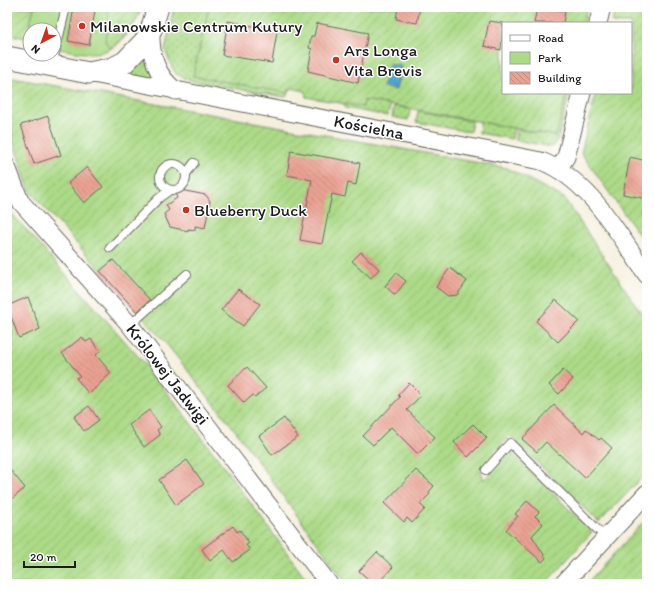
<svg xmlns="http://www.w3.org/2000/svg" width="654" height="591" font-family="Itim,sans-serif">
  <defs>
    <pattern id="grass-dots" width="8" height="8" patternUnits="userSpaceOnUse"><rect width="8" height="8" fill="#acda87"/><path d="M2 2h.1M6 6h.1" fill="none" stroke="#93ba74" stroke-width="1.8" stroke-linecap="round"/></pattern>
    <pattern id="garden-furrows" width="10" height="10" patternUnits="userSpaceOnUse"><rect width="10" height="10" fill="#acda87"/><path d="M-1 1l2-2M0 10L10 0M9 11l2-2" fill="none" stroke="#93ba74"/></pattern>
    <pattern id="water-waves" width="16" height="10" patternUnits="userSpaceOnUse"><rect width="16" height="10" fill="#53aad0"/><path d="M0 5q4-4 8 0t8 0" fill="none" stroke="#448aa8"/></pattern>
    <pattern id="building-back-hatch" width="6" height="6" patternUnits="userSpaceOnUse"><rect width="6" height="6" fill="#e9a192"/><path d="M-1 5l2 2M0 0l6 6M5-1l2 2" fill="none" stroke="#c78a7d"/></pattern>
  </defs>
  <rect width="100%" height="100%" fill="#fff"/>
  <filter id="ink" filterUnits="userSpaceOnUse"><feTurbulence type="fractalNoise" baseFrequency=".025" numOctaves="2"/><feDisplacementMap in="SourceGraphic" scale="8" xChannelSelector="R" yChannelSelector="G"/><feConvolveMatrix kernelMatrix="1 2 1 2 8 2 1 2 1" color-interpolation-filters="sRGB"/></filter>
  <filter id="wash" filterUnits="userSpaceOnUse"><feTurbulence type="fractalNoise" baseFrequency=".012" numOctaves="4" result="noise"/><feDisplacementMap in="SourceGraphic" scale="16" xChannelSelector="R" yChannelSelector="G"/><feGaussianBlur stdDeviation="0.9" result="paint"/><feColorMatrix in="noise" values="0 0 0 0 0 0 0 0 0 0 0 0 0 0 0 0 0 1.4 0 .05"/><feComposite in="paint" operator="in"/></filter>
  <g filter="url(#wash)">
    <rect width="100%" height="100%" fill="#f5f0de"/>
    <g fill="url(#grass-dots)" stroke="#647b52">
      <polygon points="174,7 209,7 193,76 291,88 288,95 285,97 192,81 176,74 171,65 165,50"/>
      <polygon points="146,57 157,80 127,74"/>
      <polygon points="567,93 570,93 558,139 552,147 515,140 516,129 556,136"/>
      <polygon points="364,100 390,105 388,116 345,108 343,103 363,107"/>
      <polygon points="394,106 411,109 408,120 392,117"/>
      <polygon points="418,111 472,121 470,132 416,122"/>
      <polygon points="480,122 514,128 512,139 479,133"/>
    </g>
    <path fill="#acda87" stroke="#647b52" d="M34 7H142C134 28 119 52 94 53 81 54 67 50 54 48V30H30V44L25 43Z"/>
    <g fill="url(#garden-furrows)" stroke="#647b52">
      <polygon points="7,7 34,7 26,38 7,34"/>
      <path d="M104 7H142C135 25 126 37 110 48L105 41 109 14Z"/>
      <polygon points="209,7 587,7 584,23 503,23 503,93 567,93 556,136 364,100 363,107 306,97 305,91 291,88 287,93 193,76"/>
      <polygon points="615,7 647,7 647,246 581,153 596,93 631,93 631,23 612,23"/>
      <polygon points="7,77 507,168 564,198 644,317 647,316 647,472 599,523 510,436 480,468 484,480 510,451 592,532 545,584 347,584 234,429 164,341 34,196 28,187 7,122"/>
      <polygon points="7,208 145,364 216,456 310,584 7,584"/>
      <polygon points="647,518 647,584 586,584"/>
    </g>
    <polygon fill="url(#water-waves)" stroke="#386376" points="389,64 401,66 396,90 383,87"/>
    <g id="blocks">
      <g fill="url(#building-back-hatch)">
        <polygon points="74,7 95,11 89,45 68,41"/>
        <polygon points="398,7 420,7 417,23 396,19"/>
        <polygon points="537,7 565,11 563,23 534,23"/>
        <polygon points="228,21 277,31 272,63 222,55"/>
        <polygon points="489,21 503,23 501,50 484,46"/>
        <polygon points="317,23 368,33 358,83 308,71 312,49 309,48 311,36 314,36"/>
        <polygon points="48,116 61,155 34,164 21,125"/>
        <polygon points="291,151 360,163 356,185 348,183 345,197 332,194 322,244 300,240 312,180 287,175"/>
        <polygon points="630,157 647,161 647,199 623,194"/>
        <polygon points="87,167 103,187 84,203 68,183"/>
        <polygon points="175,189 206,195 210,201 205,228 195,226 195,230 188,229 188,231 170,227 164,214 169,210 166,205 177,198 175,193"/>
        <polygon points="361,252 379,269 371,278 352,261"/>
        <polygon points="113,260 150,300 137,312 100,271"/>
        <polygon points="450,268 467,281 457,295 448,296 436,287"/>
        <polygon points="396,273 406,281 395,295 385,286"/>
        <polygon points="238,289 260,304 243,326 221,310"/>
        <polygon points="28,297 40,329 19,338 7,306"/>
        <polygon points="556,300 579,321 558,342 536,321"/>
        <polygon points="82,337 86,342 91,339 100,351 96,355 111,373 89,394 76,378 80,376 62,353"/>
        <polygon points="247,367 266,388 255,397 253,395 244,403 228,385"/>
        <polygon points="563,370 573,379 559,394 549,385"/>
        <polygon points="409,383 421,395 407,410 435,437 418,454 391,427 373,445 363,436 400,397 398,395"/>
        <polygon points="554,405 583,433 586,429 599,440 601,438 612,448 585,478 546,442 537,452 522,439"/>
        <polygon points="89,406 99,420 84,431 74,417"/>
        <polygon points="149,410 161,427 157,430 160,435 144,447 129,425"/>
        <polygon points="284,418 298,437 272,455 259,436"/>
        <polygon points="473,424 487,438 468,457 454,442"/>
        <polygon points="187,460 204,484 176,505 159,480"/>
        <polygon points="7,466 25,488 7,503"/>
        <polygon points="416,470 434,486 429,492 430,494 420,504 425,509 412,523 407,518 404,522 384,503"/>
        <polygon points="527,501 539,512 535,516 543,524 532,536 546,558 542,562 506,530 518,516 515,514"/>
        <polygon points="233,526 237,532 240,530 249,543 246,545 250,550 233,562 224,550 210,561 202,549"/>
        <polygon points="377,552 393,567 377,584 374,584 359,571"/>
      </g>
    </g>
  </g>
  <g filter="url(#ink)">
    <use href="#blocks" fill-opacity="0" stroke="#686660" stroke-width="1"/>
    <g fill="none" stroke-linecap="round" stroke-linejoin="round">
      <defs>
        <g id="service">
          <polyline points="52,65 66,7"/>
          <circle cx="173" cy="177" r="13"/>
          <polyline points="186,174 194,163"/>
          <polyline points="110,248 159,198 170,190"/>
          <polyline points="130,325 187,274"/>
          <polyline points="486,470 510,443 606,538"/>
        </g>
        <g id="minor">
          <polyline points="598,23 602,7"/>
          <path d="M151 30C150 56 156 75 176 91"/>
          <path d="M93 74 541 161C590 180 618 234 647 275"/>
          <polyline points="7,167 20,201 130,325 329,584"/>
          <polyline points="559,168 566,157 582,93"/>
          <polyline points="563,584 647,493"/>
        </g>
        <polyline id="tertiary" points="7,57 89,73 113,68 125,62 145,41 151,30 158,7"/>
      </defs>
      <use href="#service" stroke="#686660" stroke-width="10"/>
      <use href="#minor" stroke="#686660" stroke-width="19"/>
      <use href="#tertiary" stroke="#686660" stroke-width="23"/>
      <use href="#service" stroke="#fff" stroke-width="8"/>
      <use href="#minor" stroke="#fff" stroke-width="17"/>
      <use href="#tertiary" stroke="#fff" stroke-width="21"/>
    </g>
  </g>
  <g fill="#c8321e" stroke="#fff" stroke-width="1.5">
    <circle cx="82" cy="26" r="4"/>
    <circle cx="336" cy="60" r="4"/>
    <circle cx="186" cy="210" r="4"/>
  </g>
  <g text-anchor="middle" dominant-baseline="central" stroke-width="3" stroke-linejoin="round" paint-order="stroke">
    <g font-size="17" fill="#1c1c1c" stroke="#fff" text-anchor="start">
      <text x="90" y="26">Milanowskie Centrum Kutury</text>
      <text x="344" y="50">Ars Longa<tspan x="344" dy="20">Vita Brevis</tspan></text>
      <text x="194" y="210">Blueberry Duck</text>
    </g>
    <g font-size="17" fill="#1c1c1c" stroke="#fff">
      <text transform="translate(369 127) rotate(11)">Kościelna</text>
      <text transform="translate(168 374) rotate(52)">Królowej Jadwigi</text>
    </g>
  </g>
  <rect width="654" height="591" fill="none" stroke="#fff" stroke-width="24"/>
  <rect x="502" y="22" width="130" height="72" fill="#ffffff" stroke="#a4a4a4"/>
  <rect x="510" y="35" width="20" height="6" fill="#ffffff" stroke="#a4a4a4"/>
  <text x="538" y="42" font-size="12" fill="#1c1c1c">Road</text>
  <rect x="510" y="52" width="20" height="12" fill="#acda87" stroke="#a4a4a4"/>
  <text x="538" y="62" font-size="12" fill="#1c1c1c">Park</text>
  <rect x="510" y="72" width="20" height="12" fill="url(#building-back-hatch)" stroke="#a4a4a4"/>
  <text x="538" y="82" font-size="12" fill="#1c1c1c">Building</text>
  <g transform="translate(42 42) rotate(221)"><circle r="19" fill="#ffffff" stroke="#a4a4a4"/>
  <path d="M0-3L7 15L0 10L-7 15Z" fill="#c8321e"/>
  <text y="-6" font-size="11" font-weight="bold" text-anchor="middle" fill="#1c1c1c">N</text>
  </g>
  <path d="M24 561v6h51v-6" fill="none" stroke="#1c1c1c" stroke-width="2"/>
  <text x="30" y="561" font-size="12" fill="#1c1c1c" stroke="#ffffff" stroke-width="3" paint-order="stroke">20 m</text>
</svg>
